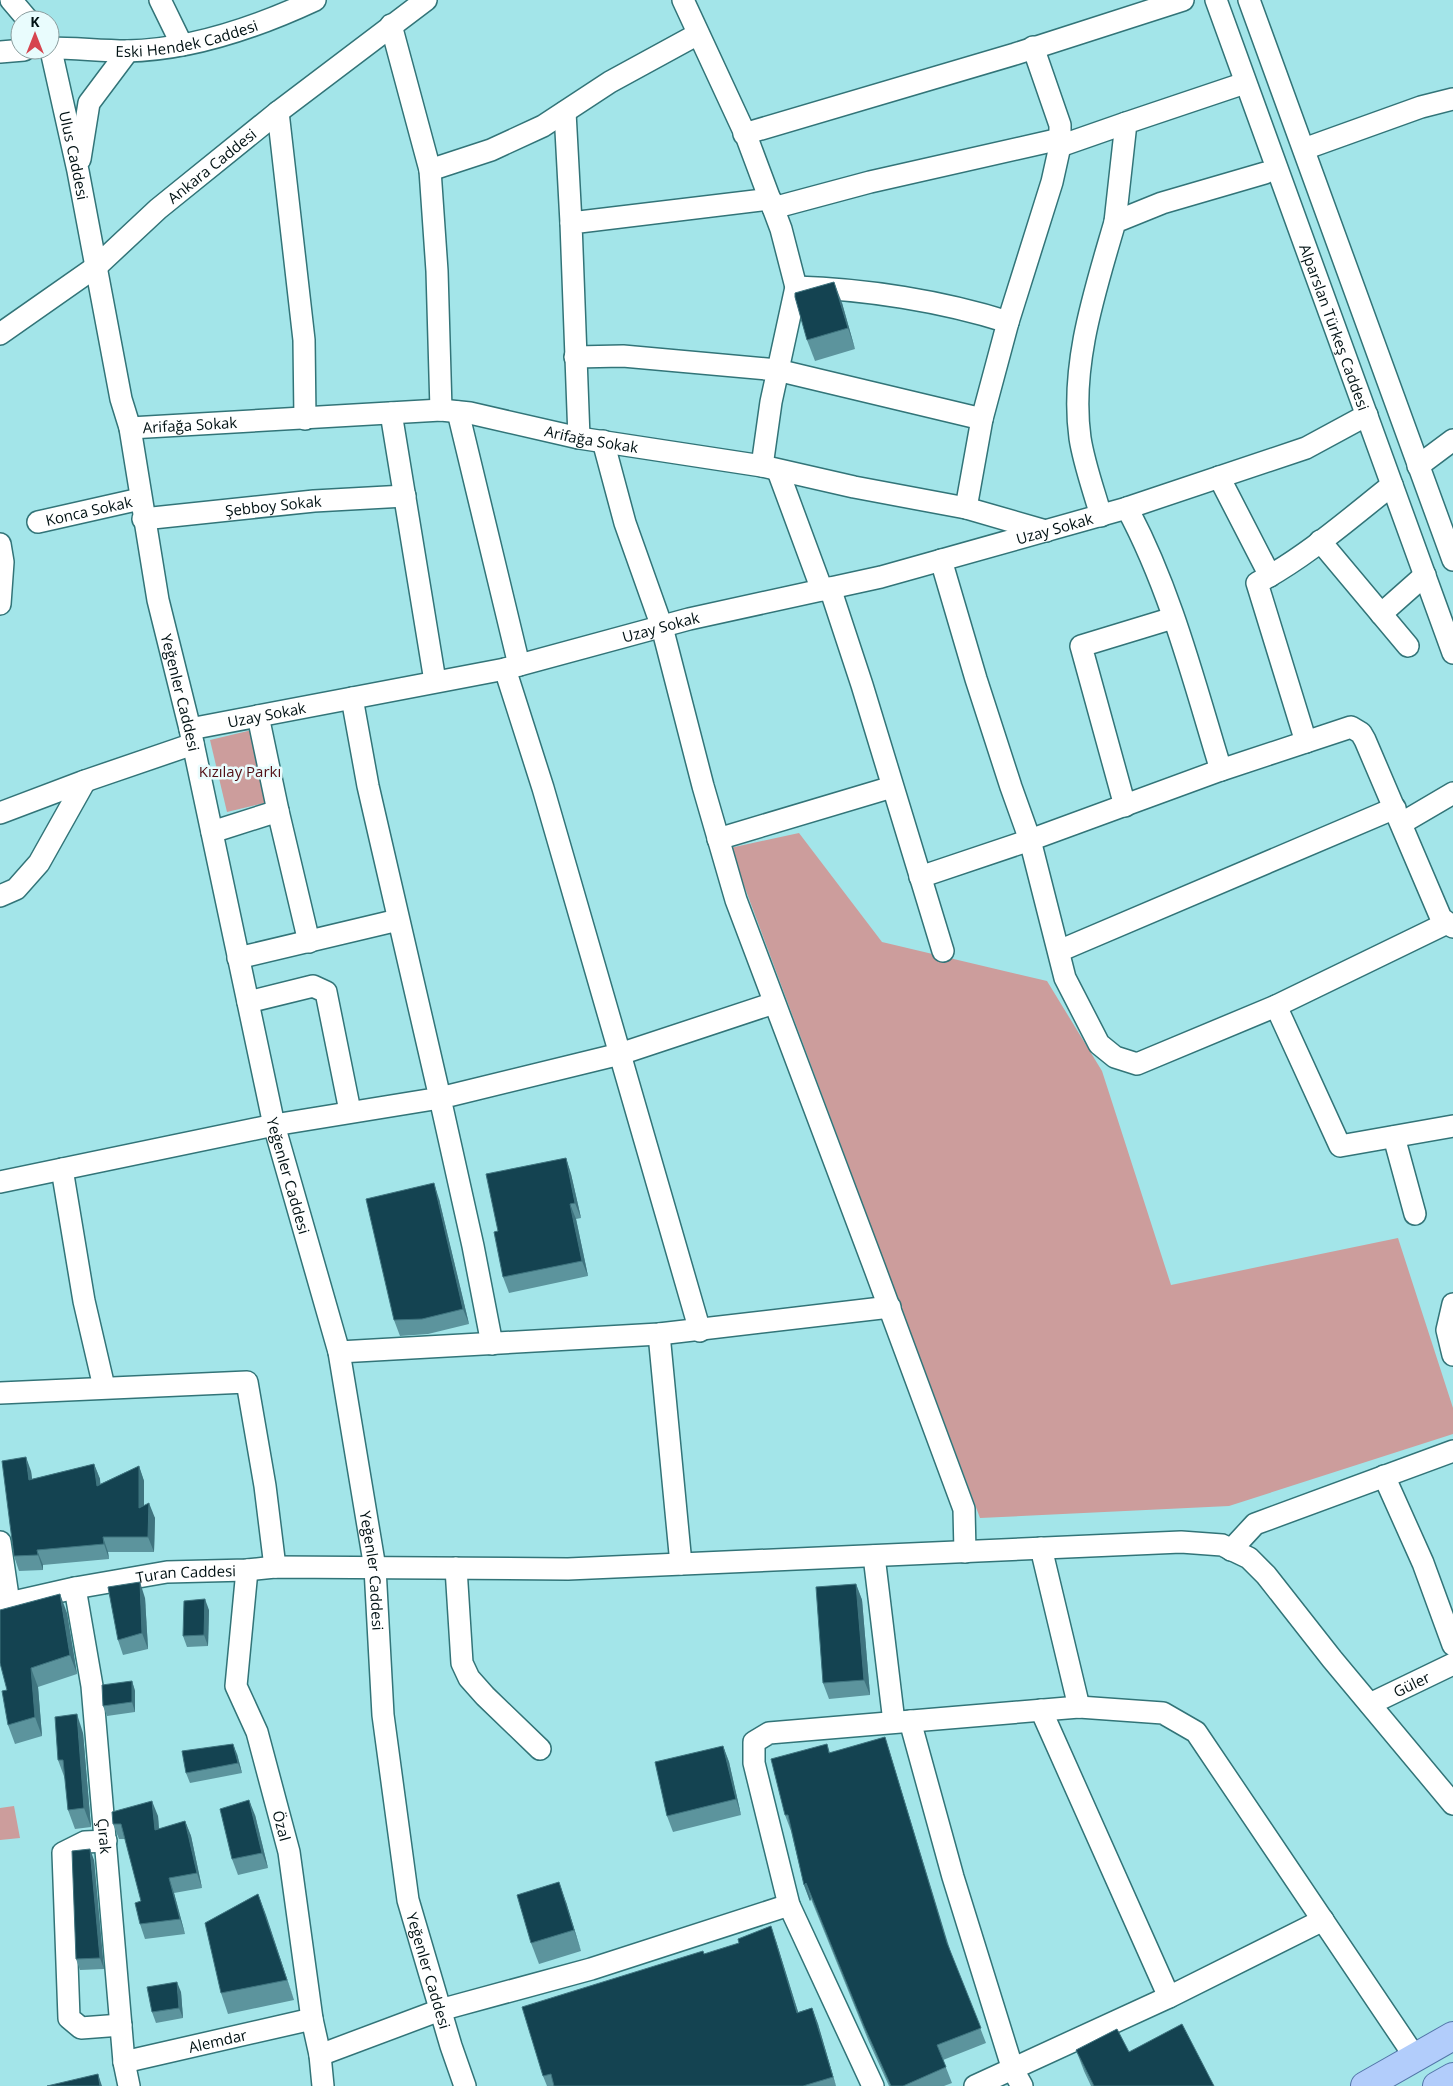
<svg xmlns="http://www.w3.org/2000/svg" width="1453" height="2086" font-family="'Open Sans',sans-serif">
  <rect width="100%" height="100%" fill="#a3e5e9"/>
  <g fill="#cc9d9c">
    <polygon points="252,730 269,802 227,812 210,740"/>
    <polygon points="799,833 882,942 1047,981 1102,1071 1171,1285 1398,1238 1453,1408 1453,1434 1229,1506 980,1518 730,848"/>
    <polygon points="14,1806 20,1838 0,1840 0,1808"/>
  </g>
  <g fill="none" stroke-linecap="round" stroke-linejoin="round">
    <defs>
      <g id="minor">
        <polyline points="11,0 28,20"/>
        <polyline points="160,0 182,45"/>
        <polyline points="683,0 747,138 781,229 796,287"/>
        <path id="s1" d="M1216 0 1453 653"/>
        <polyline points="1249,0 1453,560"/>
        <polyline points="391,25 430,170 437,271 441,410"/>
        <path id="s2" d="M50 46 78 171 121 399 130 428 158 600 190 729 274 1125 339 1352 375 1568 383 1715 408 1900 451 2046 465 2086"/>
        <path id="s3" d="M50 48C76 48 101 51 127 51 192 50 257 27 315 0"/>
        <polyline points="0,52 24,50"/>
        <polyline points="278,112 304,340 305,419"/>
        <polyline points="565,112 571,223"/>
        <polyline points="744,134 1015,54 1183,0"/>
        <polyline points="1060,146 1126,123"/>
        <polyline points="1304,149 1421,107 1453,99"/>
        <polyline points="80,159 89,103 128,51"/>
        <polyline points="430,170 491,150 543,126 610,82 698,34"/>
        <polyline points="773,208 870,182 1060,139"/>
        <polyline points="1115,222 1126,123 1245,83"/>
        <polyline points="1008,322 1052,182 1060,146 1060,125 1033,47"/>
        <path id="s4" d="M0 334 97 266 158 209 278 112 426 0"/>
        <polyline points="575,357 623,356 777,370 982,419"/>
        <polyline points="458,412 519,665"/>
        <polyline points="391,413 435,681"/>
        <path id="s5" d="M130 428 441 410 470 413 579 438 762 466 854 487 966 508 1046 531"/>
        <polyline points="579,438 571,223 770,199"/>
        <polyline points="603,441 625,523 662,627 703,786 736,900 875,1269 964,1509 965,1552"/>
        <path d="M762 466 771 402 796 287C865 289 942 301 1008 322L982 419 966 508"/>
        <polyline points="1418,466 1453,440"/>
        <polyline points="778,471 822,590"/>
        <polyline points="1219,477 1270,576"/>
        <path d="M1101 516C1094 491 1084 464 1080 438 1070 365 1095 291 1115 222L1162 203 1265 173"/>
        <path id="s6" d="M143 519 314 501 405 496"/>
        <path id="s7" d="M38 522 140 499"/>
        <polyline points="1320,541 1408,646"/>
        <polyline points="0,544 3,562 0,604"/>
        <polyline points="941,560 976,679 1011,787 1030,840 1065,978 1099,1044 1115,1057 1137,1064 1276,1006 1447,923"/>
        <polyline points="830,588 862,685 943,951"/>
        <polyline points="1381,614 1425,575"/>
        <polyline points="505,669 543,788 700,1331"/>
        <polyline points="258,716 278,811"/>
        <path id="s8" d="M190 729 505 669 689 619 881 577 1127 508 1306 448 1367 415"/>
        <path d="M1306 742 1257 583C1306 557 1349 519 1392 485"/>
        <polyline points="1221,770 1351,727 1361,733 1365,740 1441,918 1453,927"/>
        <polyline points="1125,806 1081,646 1173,618"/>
        <polyline points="0,813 82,782 193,744"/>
        <polyline points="1402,823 1453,793"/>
        <polyline points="212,832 278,811 309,942"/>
        <polyline points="718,839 892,787"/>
        <path d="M920 877 1030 840 1221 770C1194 682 1171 590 1127 508"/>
        <polyline points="0,896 16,889 39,863 85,781"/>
        <polyline points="1059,951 1395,808"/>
        <polyline points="238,958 398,920"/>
        <polyline points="248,1002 313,986 326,992 350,1111"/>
        <polyline points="1276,1006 1340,1146 1453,1126"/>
        <polyline points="1394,1137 1415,1214"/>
        <polyline points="62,1169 84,1301 104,1387"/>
        <polyline points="0,1182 274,1125 440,1098 368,786 352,698"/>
        <polyline points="1453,1304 1447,1330 1453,1355"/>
        <polyline points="659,1334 681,1564"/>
        <polyline points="492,1344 473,1246 440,1098 620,1054 774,1003"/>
        <polyline points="339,1352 659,1334 890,1307"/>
        <polyline points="0,1393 247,1382 265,1486 275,1567"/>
        <polyline points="1384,1476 1423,1563 1453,1645"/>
        <polyline points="0,1542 9,1603"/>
        <polyline points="1041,1548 1079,1707"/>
        <polyline points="1231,1550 1255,1524 1453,1451"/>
        <polyline points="874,1556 894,1722"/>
        <polyline points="456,1568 462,1663 469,1678 485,1696 540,1749"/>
        <path id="s9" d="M247 1570 236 1686 257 1732 289 1852 312 2019 320 2055 323 2086"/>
        <path id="s10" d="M75 1588 92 1686 124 2062 129 2086"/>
        <path id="s11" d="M0 1605 75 1588 167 1572 247 1570 275 1567 568 1569 1181 1542 1222 1545 1249 1558 1266 1575 1332 1659 1453 1804"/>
        <path id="s12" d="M1370 1704 1453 1664"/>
        <polyline points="1041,1710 1169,1997"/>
        <polyline points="910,1721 953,1877 1013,2070 1022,2086"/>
        <polyline points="106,1841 85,1842 63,1853 69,2018 81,2028 121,2025"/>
        <polyline points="320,2055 440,2010 591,1969 789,1905"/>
        <path id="s13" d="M124 2062 312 2019"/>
        <polyline points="873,2086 789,1905 754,1763 754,1742 769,1733 1079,1707 1163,1713 1196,1732 1415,2057"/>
        <polyline points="975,2086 1169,1997 1323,1920"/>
      </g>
      <g id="major">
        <polyline points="1365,2086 1453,2036"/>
        <polyline points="1437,2086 1453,2077"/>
      </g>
    </defs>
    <use href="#minor" stroke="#327478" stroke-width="24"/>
    <use href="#major" stroke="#5275a8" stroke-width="30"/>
    <use href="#minor" stroke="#fff" stroke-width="21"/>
    <use href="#major" stroke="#b2cdfb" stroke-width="28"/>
  </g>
  <g fill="#5c949d">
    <polygon points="842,303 855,349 815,361 807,340"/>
    <polygon points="566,1158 571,1174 581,1218 576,1219 588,1276 509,1293 503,1277 498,1231"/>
    <polygon points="439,1199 469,1324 428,1334 400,1336 394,1320"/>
    <polygon points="94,1464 100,1479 100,1484 139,1466 144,1481 144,1505 155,1518 154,1552 108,1552 109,1559 43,1565 43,1570 19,1571 14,1556 31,1471 32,1479"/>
    <polygon points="856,1584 862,1600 870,1695 829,1699 823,1683"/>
    <polygon points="145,1598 148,1649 123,1655 118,1640"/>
    <polygon points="209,1610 208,1646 187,1647 183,1636"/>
    <polygon points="67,1613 77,1674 38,1687 42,1736 15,1744 8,1725 7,1690"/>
    <polygon points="132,1681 135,1691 135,1712 107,1716 103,1706"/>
    <polygon points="83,1733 91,1827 75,1829 68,1810 65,1779 58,1760"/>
    <polygon points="885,1737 890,1753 951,1953 986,2043 943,2060 952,2083 944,2086 889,2086 869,2042 811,1899 810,1901 804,1885 791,1831 785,1815 827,1744 830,1753"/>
    <polygon points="723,1746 729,1762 741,1815 673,1832 667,1816"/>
    <polygon points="237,1754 242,1773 190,1783 186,1773"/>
    <polygon points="255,1815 268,1868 238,1875 232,1859"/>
    <polygon points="158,1816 159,1829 185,1821 191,1836 202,1888 174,1893 185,1934 145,1939 140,1924 141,1901 125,1839 119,1839 113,1824"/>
    <polygon points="94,1860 104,1969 80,1970 76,1959"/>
    <polygon points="258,1894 294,2000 228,2014 221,1993"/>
    <polygon points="566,1902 581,1951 539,1964 531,1943"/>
    <polygon points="776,1941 798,2012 812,2008 818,2024 836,2086 547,2086 543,2076 704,1954"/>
    <polygon points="181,1992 183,2018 156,2023 152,2012"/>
    <polygon points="1076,2050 1129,2052 1214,2086 1091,2086 1084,2071"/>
  </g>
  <g fill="#3f747f">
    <polygon points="834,282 842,303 855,349 848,328"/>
    <polygon points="566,1158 571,1174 581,1218 575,1203"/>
    <polygon points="434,1183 439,1199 469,1324 463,1309"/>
    <polygon points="570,1204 576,1219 588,1276 582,1261"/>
    <polygon points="26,1457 31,1471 34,1495 29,1480"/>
    <polygon points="94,1464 100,1479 102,1501 97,1486"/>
    <polygon points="139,1466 144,1481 144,1523 139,1508"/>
    <polygon points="149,1503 155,1518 154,1552 148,1537"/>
    <polygon points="103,1537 108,1552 109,1559 104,1544"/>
    <polygon points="37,1550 43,1565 43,1570 38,1555"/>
    <polygon points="140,1582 145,1598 148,1649 142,1633"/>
    <polygon points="856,1584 862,1600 870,1695 864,1680"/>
    <polygon points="60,1594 67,1613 77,1674 70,1655"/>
    <polygon points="205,1599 209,1610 208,1646 204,1635"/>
    <polygon points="31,1668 38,1687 42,1736 35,1717"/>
    <polygon points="132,1681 135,1691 135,1712 132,1702"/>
    <polygon points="77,1714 83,1733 91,1827 84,1808"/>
    <polygon points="885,1737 890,1753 952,1959 947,1943"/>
    <polygon points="233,1744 237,1754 242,1773 238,1763"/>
    <polygon points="723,1746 729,1762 741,1815 736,1799"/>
    <polygon points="249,1800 255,1815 268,1868 262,1853"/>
    <polygon points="152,1801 158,1816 160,1845 155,1830"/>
    <polygon points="185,1821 191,1836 202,1888 197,1873"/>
    <polygon points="90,1849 94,1860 104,1969 100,1958"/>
    <polygon points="169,1878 174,1893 185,1934 180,1919"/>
    <polygon points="559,1882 566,1902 581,1951 574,1930"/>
    <polygon points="806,1883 811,1899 810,1901 804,1885"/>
    <polygon points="258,1894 266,1915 294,2000 287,1980"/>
    <polygon points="771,1926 776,1941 803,2028 797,2013"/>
    <polygon points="177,1982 181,1992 183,2018 179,2008"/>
    <polygon points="812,2008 818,2024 836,2086 833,2077"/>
    <polygon points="98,2074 102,2086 100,2086"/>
  </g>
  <g fill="#144351" stroke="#3f747f">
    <polygon points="834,282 848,328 807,340 795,297 795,293"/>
    <polygon points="566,1158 575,1203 570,1204 582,1261 503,1277 494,1232 498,1231 486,1174"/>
    <polygon points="434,1183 463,1309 422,1319 394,1320 366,1199"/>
    <polygon points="26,1457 29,1480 94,1464 97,1486 139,1466 139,1508 149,1503 148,1537 103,1537 104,1544 37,1550 38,1555 14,1556 2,1461"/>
    <polygon points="140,1582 142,1633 118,1640 108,1587"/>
    <polygon points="856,1584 864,1680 823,1683 816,1587"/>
    <polygon points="60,1594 70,1655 31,1668 35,1717 8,1725 2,1691 7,1690 0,1663 0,1610"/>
    <polygon points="205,1599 204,1635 183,1636 184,1601"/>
    <polygon points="132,1681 132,1702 103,1706 102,1685"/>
    <polygon points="77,1714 84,1808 68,1810 63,1760 58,1760 55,1717"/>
    <polygon points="885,1737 947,1943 981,2028 937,2045 946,2067 903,2086 891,2086 864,2026 806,1883 804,1885 788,1815 785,1815 771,1759 827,1744 829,1753"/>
    <polygon points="233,1744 238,1763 186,1773 182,1751"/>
    <polygon points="723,1746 736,1799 667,1816 655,1762"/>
    <polygon points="249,1800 262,1853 232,1859 220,1809"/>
    <polygon points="152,1801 155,1830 185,1821 197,1873 169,1878 180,1919 140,1924 135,1903 141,1901 121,1824 113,1824 112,1812"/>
    <polygon points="90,1849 100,1958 76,1959 72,1851"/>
    <polygon points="559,1882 574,1930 531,1943 517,1895"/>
    <polygon points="258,1894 287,1980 221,1993 205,1923"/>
    <polygon points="771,1926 797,2013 812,2008 833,2077 803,2086 554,2086 551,2074 543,2076 522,2007 703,1951 704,1954 739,1943 738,1939"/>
    <polygon points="177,1982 179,2008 152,2012 147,1987"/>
    <polygon points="1182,2024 1214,2086 1094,2086 1076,2050 1117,2029 1129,2052"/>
    <polygon points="98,2074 100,2086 47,2086"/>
  </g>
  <g text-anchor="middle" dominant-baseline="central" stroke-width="5" stroke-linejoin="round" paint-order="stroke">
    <g font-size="15" fill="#001113" stroke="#e9fcfd">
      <text stroke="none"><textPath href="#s3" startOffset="138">Eski Hendek Caddesi</textPath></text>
      <text stroke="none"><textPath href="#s2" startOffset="112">Ulus Caddesi</textPath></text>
      <text stroke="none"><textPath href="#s4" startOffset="271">Ankara Caddesi</textPath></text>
      <text stroke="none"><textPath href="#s1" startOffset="348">Alparslan Türkeş Caddesi</textPath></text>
      <text stroke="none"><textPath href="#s5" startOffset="60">Arifağa Sokak</textPath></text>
      <text stroke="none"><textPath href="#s5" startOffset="465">Arifağa Sokak</textPath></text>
      <text stroke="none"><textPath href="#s6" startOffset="131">Şebboy Sokak</textPath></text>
      <text stroke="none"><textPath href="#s7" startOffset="52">Konca Sokak</textPath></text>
      <text stroke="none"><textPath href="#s8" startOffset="888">Uzay Sokak</textPath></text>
      <text stroke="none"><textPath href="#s8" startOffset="482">Uzay Sokak</textPath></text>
      <text stroke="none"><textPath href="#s2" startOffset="660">Yeğenler Caddesi</textPath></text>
      <text stroke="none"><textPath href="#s8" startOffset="78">Uzay Sokak</textPath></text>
      <text stroke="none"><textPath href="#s2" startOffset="1155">Yeğenler Caddesi</textPath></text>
      <text stroke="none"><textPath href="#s2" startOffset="1560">Yeğenler Caddesi</textPath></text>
      <text stroke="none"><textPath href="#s11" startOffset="189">Turan Caddesi</textPath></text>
      <text stroke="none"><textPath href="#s12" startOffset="46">Güler</textPath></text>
      <text stroke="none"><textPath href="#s9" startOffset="264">Özal</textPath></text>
      <text stroke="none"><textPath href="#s10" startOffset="250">Çırak</textPath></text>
      <text stroke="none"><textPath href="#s2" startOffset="1965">Yeğenler Caddesi</textPath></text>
      <text stroke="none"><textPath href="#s13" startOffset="96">Alemdar</textPath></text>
    </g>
    <g font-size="15" fill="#520f15" stroke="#e9fcfd">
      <text x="240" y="771">Kızılay Parkı</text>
    </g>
  </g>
  <g transform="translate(35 35)"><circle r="24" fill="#e9fcfd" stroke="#8c9e9f"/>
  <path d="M0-4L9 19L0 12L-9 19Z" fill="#d6454f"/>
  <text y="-8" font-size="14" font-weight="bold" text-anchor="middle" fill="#001113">K</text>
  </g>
</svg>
